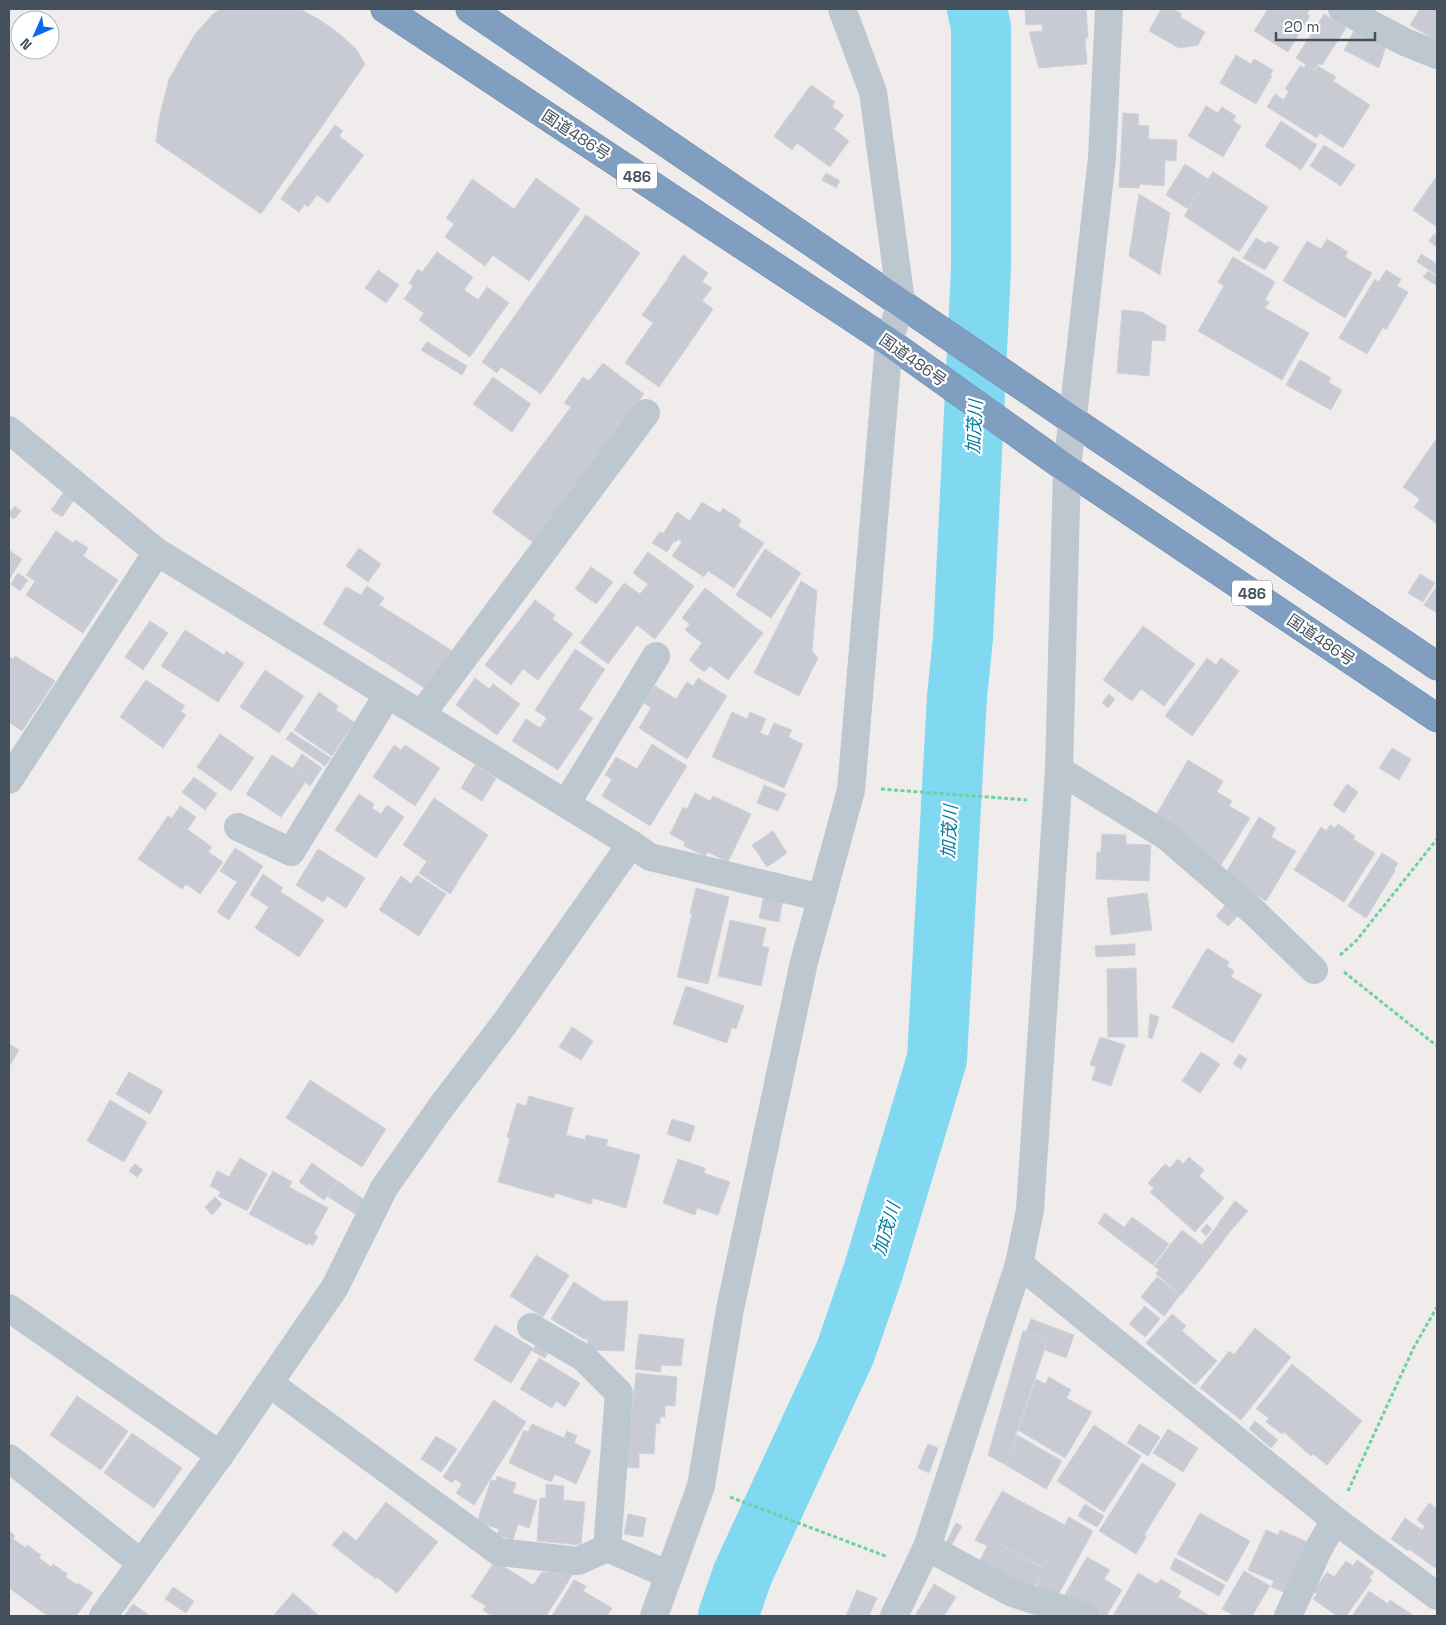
<svg xmlns="http://www.w3.org/2000/svg" width="1446" height="1625" font-family="'Space Grotesk','Noto Sans JP',sans-serif">
  <rect width="100%" height="100%" fill="#f0ecec"/>
  <g fill="none" stroke-linecap="round" stroke-linejoin="round">
    <polyline stroke="#80d8f1" stroke-width="60" points="728,1616 743,1573 845,1353 873,1272 937,1059 957,697 963,638 981,269 981,27 977,9"/>
  </g>
  <g fill="#c8cbd3" stroke="#d0d2d9">
    <polygon points="221,9 300,9 320,20 341,35 356,49 365,64 261,214 156,142 159,119 169,79 195,34 213,14"/>
    <polygon points="1025,9 1086,9 1088,38 1085,38 1087,64 1039,68 1029,32 1043,31 1042,24 1026,25"/>
    <polygon points="1161,9 1173,9 1182,14 1180,17 1205,32 1198,45 1179,48 1149,31"/>
    <polygon points="1268,9 1305,9 1309,11 1307,14 1310,16 1288,52 1254,31"/>
    <polygon points="1420,9 1437,9 1437,41 1410,25"/>
    <polygon points="1324,14 1346,28 1322,65 1318,64 1314,70 1296,58"/>
    <polygon points="1355,29 1386,46 1379,68 1344,50"/>
    <polygon points="1236,55 1251,64 1254,59 1273,70 1270,75 1272,76 1256,104 1220,83"/>
    <polygon points="1306,65 1315,71 1318,66 1336,77 1333,81 1370,105 1343,148 1279,107 1289,91 1285,89 1300,66 1304,68"/>
    <polygon points="811,85 835,102 832,107 844,115 834,129 849,141 830,167 797,143 792,150 774,136"/>
    <polygon points="1275,94 1284,100 1279,107 1320,133 1317,138 1267,107"/>
    <polygon points="1206,106 1218,113 1222,107 1236,116 1233,121 1241,126 1223,157 1188,136"/>
    <polygon points="1123,113 1139,114 1138,125 1149,126 1148,139 1177,140 1176,161 1165,160 1164,186 1140,184 1139,188 1119,187"/>
    <polygon points="1281,121 1317,145 1301,170 1265,146"/>
    <polygon points="335,125 343,131 339,136 364,155 328,203 295,179"/>
    <polygon points="1324,145 1355,165 1341,186 1310,166"/>
    <polygon points="1185,164 1208,179 1188,209 1166,195"/>
    <polygon points="1213,172 1268,207 1239,252 1184,216"/>
    <polygon points="826,173 840,181 836,188 822,180"/>
    <polygon points="1437,176 1437,227 1413,210"/>
    <polygon points="536,178 580,209 529,281 463,234 472,220 454,207 472,179 514,209"/>
    <polygon points="295,179 317,195 308,207 286,191"/>
    <polygon points="286,191 305,204 299,212 281,199"/>
    <polygon points="1139,194 1170,213 1160,275 1129,256"/>
    <polygon points="454,207 472,220 463,234 493,255 485,266 445,237 454,224 446,218"/>
    <polygon points="586,215 640,253 541,394 501,367 497,373 482,362"/>
    <polygon points="1434,234 1437,236 1437,247 1429,241"/>
    <polygon points="1256,238 1266,244 1268,241 1279,247 1265,270 1243,258"/>
    <polygon points="1327,239 1348,252 1345,257 1372,273 1345,318 1283,281 1307,241 1321,249"/>
    <polygon points="437,252 473,277 464,290 500,315 470,357 419,320 424,313 404,299 413,286 409,283 418,269 422,272"/>
    <polygon points="1421,254 1437,264 1437,275 1417,262"/>
    <polygon points="683,255 708,273 702,282 712,288 702,301 668,277"/>
    <polygon points="1233,257 1275,282 1265,300 1269,302 1265,308 1309,333 1282,380 1198,331 1224,286 1218,282"/>
    <polygon points="378,270 399,285 386,303 365,288"/>
    <polygon points="1386,270 1401,279 1397,286 1408,292 1386,330 1383,327 1367,354 1339,338 1375,279 1379,282"/>
    <polygon points="1428,271 1437,277 1437,286 1423,277"/>
    <polygon points="669,277 713,309 687,347 642,315"/>
    <polygon points="487,287 509,303 500,315 478,300"/>
    <polygon points="1122,310 1142,312 1166,326 1165,341 1152,340 1149,376 1117,373"/>
    <polygon points="653,323 687,347 659,387 625,363"/>
    <polygon points="427,342 467,366 462,375 421,350"/>
    <polygon points="1300,360 1331,378 1328,382 1342,390 1331,410 1286,385"/>
    <polygon points="603,363 644,394 534,543 492,512 571,407 564,403 583,377 589,381"/>
    <polygon points="493,377 531,404 512,432 473,404"/>
    <polygon points="1437,438 1437,524 1414,507 1420,499 1403,487"/>
    <polygon points="63,493 74,500 62,517 51,510"/>
    <polygon points="702,502 720,513 723,508 741,520 738,526 764,543 734,588 708,571 704,577 672,556 682,542 678,539"/>
    <polygon points="15,506 21,511 14,519 9,515 9,513"/>
    <polygon points="677,512 690,521 676,542 663,534"/>
    <polygon points="56,531 73,543 75,540 88,548 83,556 118,580 83,633 26,595 35,581 26,575"/>
    <polygon points="660,532 674,541 667,552 652,543"/>
    <polygon points="359,548 381,564 368,582 346,566"/>
    <polygon points="765,549 801,573 771,618 736,595"/>
    <polygon points="9,550 22,559 9,580"/>
    <polygon points="648,552 694,586 655,639 637,625 608,664 580,643 624,583 640,594 648,584 633,573"/>
    <polygon points="591,567 613,582 596,604 575,589"/>
    <polygon points="18,573 28,580 20,591 11,584"/>
    <polygon points="1420,574 1435,583 1423,602 1408,593"/>
    <polygon points="801,581 817,591 812,651 818,658 799,696 754,673"/>
    <polygon points="367,586 384,598 379,605 410,624 386,663 323,624 346,587 361,595"/>
    <polygon points="1437,586 1437,613 1424,605"/>
    <polygon points="705,588 763,633 728,680 710,666 704,672 689,660 702,643 685,630 690,624 682,618"/>
    <polygon points="535,600 555,615 552,619 573,634 538,680 523,669 511,685 485,665"/>
    <polygon points="150,621 168,633 143,670 125,657"/>
    <polygon points="410,624 454,652 429,691 386,663"/>
    <polygon points="1143,626 1195,664 1164,706 1141,689 1132,701 1103,680"/>
    <polygon points="185,630 224,655 226,651 244,663 218,702 161,666"/>
    <polygon points="575,649 605,669 579,709 593,718 558,770 512,741 526,719 540,728 547,718 535,710"/>
    <polygon points="9,656 13,659 15,656 55,681 22,731 9,722"/>
    <polygon points="1207,658 1216,665 1221,658 1239,671 1192,736 1165,716"/>
    <polygon points="265,670 304,696 279,733 240,707"/>
    <polygon points="475,678 489,689 493,684 520,704 497,735 456,705"/>
    <polygon points="698,678 727,696 687,759 639,728 651,708 644,703 655,686 676,699 687,682 693,686"/>
    <polygon points="146,680 185,706 181,711 186,715 163,748 120,717"/>
    <polygon points="319,692 338,706 336,710 354,722 332,756 294,730"/>
    <polygon points="1109,694 1115,699 1108,708 1102,703"/>
    <polygon points="732,712 747,719 750,712 766,719 760,733 768,736 774,723 792,730 788,737 803,744 784,788 712,757"/>
    <polygon points="291,732 331,758 325,766 286,739"/>
    <polygon points="220,734 254,758 231,791 197,767"/>
    <polygon points="652,744 687,766 650,826 602,796 612,779 605,775 616,757 637,769"/>
    <polygon points="394,745 401,750 405,745 440,768 415,806 373,777"/>
    <polygon points="1392,748 1411,759 1399,780 1379,768"/>
    <polygon points="302,754 322,768 310,786 305,782 308,778 293,768"/>
    <polygon points="272,755 308,778 281,817 246,794"/>
    <polygon points="1188,760 1223,781 1217,792 1232,801 1229,806 1250,818 1221,865 1179,840 1155,817"/>
    <polygon points="475,765 496,778 482,801 461,788"/>
    <polygon points="194,777 217,794 205,810 182,792"/>
    <polygon points="1347,784 1358,792 1344,813 1333,805"/>
    <polygon points="764,785 786,794 778,811 757,803"/>
    <polygon points="695,793 710,801 713,796 751,814 728,862 708,852 705,856 684,846 685,842 670,834 683,807 687,809"/>
    <polygon points="359,794 374,804 372,808 381,814 387,805 404,817 376,858 335,830"/>
    <polygon points="434,798 488,835 457,882 403,845"/>
    <polygon points="180,806 196,817 187,830 172,818"/>
    <polygon points="168,816 212,847 208,852 223,862 200,894 186,884 182,889 138,859"/>
    <polygon points="1259,817 1276,828 1271,837 1296,851 1266,901 1224,876"/>
    <polygon points="1338,824 1355,836 1353,839 1375,853 1344,902 1294,870 1321,827 1326,831 1330,825 1335,828"/>
    <polygon points="773,831 787,853 767,867 752,845"/>
    <polygon points="1102,834 1126,835 1126,844 1151,845 1149,881 1096,879 1097,852 1101,852"/>
    <polygon points="235,848 263,866 229,920 217,912 237,882 220,871"/>
    <polygon points="318,849 365,878 346,908 327,896 323,902 296,885"/>
    <polygon points="1382,853 1398,863 1394,870 1395,871 1366,918 1348,906"/>
    <polygon points="427,861 458,882 450,894 419,873"/>
    <polygon points="263,874 283,888 269,907 250,895"/>
    <polygon points="417,875 446,894 419,936 379,910 401,876 411,884"/>
    <polygon points="696,888 729,897 708,984 677,977 692,914 690,913"/>
    <polygon points="279,891 324,920 299,957 255,928"/>
    <polygon points="1147,893 1152,930 1111,935 1107,898"/>
    <polygon points="764,895 783,899 779,922 759,918"/>
    <polygon points="1228,902 1240,914 1228,926 1216,916"/>
    <polygon points="730,920 766,928 762,946 769,948 761,986 718,976"/>
    <polygon points="1135,944 1135,955 1096,957 1095,946"/>
    <polygon points="1207,948 1229,962 1227,966 1234,971 1231,977 1262,995 1233,1043 1172,1007"/>
    <polygon points="1136,968 1138,1037 1108,1037 1107,969"/>
    <polygon points="686,986 744,1006 736,1029 732,1027 727,1043 673,1024"/>
    <polygon points="1150,1014 1159,1017 1152,1039 1148,1037"/>
    <polygon points="572,1027 593,1041 581,1060 559,1047"/>
    <polygon points="1100,1037 1125,1045 1111,1086 1092,1080 1096,1067 1090,1065"/>
    <polygon points="9,1044 19,1050 9,1067"/>
    <polygon points="1201,1052 1220,1064 1200,1093 1182,1081"/>
    <polygon points="1239,1054 1247,1059 1241,1069 1233,1064"/>
    <polygon points="129,1072 163,1091 150,1114 116,1094"/>
    <polygon points="310,1080 386,1129 362,1167 286,1118"/>
    <polygon points="529,1096 573,1108 566,1135 585,1140 586,1135 608,1140 606,1146 640,1155 626,1208 593,1198 591,1204 555,1193 554,1198 498,1182 510,1138 507,1137 517,1103 526,1106"/>
    <polygon points="110,1100 147,1122 124,1162 87,1141"/>
    <polygon points="672,1119 695,1126 690,1142 667,1134"/>
    <polygon points="1189,1157 1204,1170 1199,1176 1224,1198 1195,1232 1150,1192 1154,1188 1148,1183 1165,1164 1170,1168 1178,1159 1183,1164"/>
    <polygon points="240,1158 267,1174 247,1211 218,1196 221,1192 210,1186 217,1171 229,1177"/>
    <polygon points="678,1159 705,1168 704,1173 730,1182 718,1215 697,1208 695,1215 663,1203"/>
    <polygon points="312,1163 337,1181 324,1200 299,1182"/>
    <polygon points="135,1164 143,1170 137,1177 129,1171"/>
    <polygon points="273,1171 292,1182 289,1187 328,1208 314,1234 318,1237 313,1245 308,1243 307,1245 249,1214"/>
    <polygon points="338,1181 366,1201 357,1215 327,1196"/>
    <polygon points="215,1197 222,1204 212,1215 205,1207"/>
    <polygon points="1235,1201 1248,1211 1228,1234 1217,1225"/>
    <polygon points="1105,1213 1125,1228 1117,1238 1098,1223"/>
    <polygon points="1132,1217 1169,1244 1153,1265 1117,1238"/>
    <polygon points="1207,1224 1212,1229 1206,1236 1201,1231"/>
    <polygon points="1217,1226 1228,1234 1213,1254 1202,1245"/>
    <polygon points="1182,1230 1213,1254 1181,1295 1156,1274 1159,1270 1154,1266"/>
    <polygon points="536,1255 569,1275 543,1317 510,1296"/>
    <polygon points="1157,1277 1180,1295 1164,1316 1141,1297"/>
    <polygon points="574,1282 603,1301 628,1301 624,1351 587,1350 588,1339 584,1339 551,1319"/>
    <polygon points="1145,1306 1160,1319 1145,1337 1129,1324"/>
    <polygon points="1172,1314 1186,1326 1182,1331 1217,1361 1195,1385 1146,1343"/>
    <polygon points="1031,1319 1074,1335 1066,1358 1045,1350 1048,1339 1026,1332"/>
    <polygon points="495,1325 533,1348 511,1383 474,1360"/>
    <polygon points="1255,1328 1291,1357 1241,1420 1200,1388 1229,1351 1234,1355"/>
    <polygon points="1023,1331 1048,1339 1006,1465 988,1455"/>
    <polygon points="639,1334 684,1339 681,1366 661,1365 661,1372 635,1369"/>
    <polygon points="537,1343 549,1351 545,1358 532,1351"/>
    <polygon points="539,1358 580,1383 565,1407 556,1401 552,1408 520,1389"/>
    <polygon points="1292,1364 1362,1421 1327,1465 1313,1454 1311,1456 1284,1432 1282,1434 1266,1422 1269,1418 1256,1409"/>
    <polygon points="636,1373 677,1377 675,1406 665,1405 665,1417 660,1417 660,1424 656,1423 654,1454 639,1453 639,1468 626,1467"/>
    <polygon points="1049,1377 1071,1390 1066,1398 1092,1412 1065,1458 1018,1430 1036,1379 1045,1384"/>
    <polygon points="77,1396 128,1431 101,1470 50,1435"/>
    <polygon points="494,1400 526,1422 474,1505 456,1493 462,1484 455,1479 452,1483 443,1477"/>
    <polygon points="1255,1421 1278,1440 1271,1448 1249,1429"/>
    <polygon points="532,1424 564,1438 567,1431 577,1436 574,1443 591,1451 576,1484 555,1474 551,1482 509,1463 524,1430 528,1432"/>
    <polygon points="1139,1424 1160,1437 1148,1456 1127,1443"/>
    <polygon points="1094,1425 1141,1456 1104,1512 1057,1481"/>
    <polygon points="1168,1429 1198,1448 1183,1472 1153,1453"/>
    <polygon points="132,1433 182,1468 154,1508 104,1473"/>
    <polygon points="1017,1435 1062,1461 1046,1489 1006,1465"/>
    <polygon points="436,1436 457,1449 441,1472 421,1459"/>
    <polygon points="928,1444 938,1448 929,1473 918,1468"/>
    <polygon points="1142,1463 1176,1484 1144,1535 1147,1536 1136,1554 1099,1531"/>
    <polygon points="497,1476 516,1483 513,1493 537,1501 529,1528 518,1524 513,1540 497,1535 499,1529 477,1522 491,1480 496,1481"/>
    <polygon points="546,1484 564,1486 563,1500 585,1502 581,1545 537,1541 540,1498 546,1498"/>
    <polygon points="1002,1491 1065,1525 1042,1567 991,1539 987,1546 975,1540"/>
    <polygon points="386,1502 438,1542 397,1593 377,1577 376,1579 332,1545 344,1531 356,1541"/>
    <polygon points="1429,1503 1437,1509 1437,1566 1435,1568 1409,1549 1425,1526 1417,1520"/>
    <polygon points="1085,1504 1104,1516 1097,1527 1078,1516"/>
    <polygon points="1200,1513 1250,1541 1227,1582 1177,1554"/>
    <polygon points="628,1514 646,1518 643,1537 624,1534"/>
    <polygon points="1069,1517 1093,1531 1057,1597 1036,1585 1044,1569 1042,1567"/>
    <polygon points="1405,1518 1422,1530 1408,1551 1391,1539"/>
    <polygon points="956,1523 962,1526 951,1546 946,1543"/>
    <polygon points="1266,1530 1278,1535 1280,1530 1307,1542 1286,1593 1271,1587 1274,1581 1248,1570"/>
    <polygon points="9,1531 15,1536 13,1539 26,1548 27,1545 41,1555 39,1558 51,1567 53,1564 67,1574 66,1577 77,1585 78,1583 93,1593 76,1616 48,1616 9,1588"/>
    <polygon points="991,1539 1044,1569 1031,1593 978,1564"/>
    <polygon points="1087,1557 1110,1570 1104,1579 1122,1590 1106,1616 1096,1616 1063,1598"/>
    <polygon points="1175,1558 1225,1585 1219,1596 1170,1569"/>
    <polygon points="1357,1560 1374,1572 1369,1578 1372,1580 1346,1616 1337,1616 1313,1599 1317,1594 1313,1592 1327,1572 1334,1577 1346,1561 1353,1566"/>
    <polygon points="495,1561 533,1585 542,1572 573,1574 546,1616 492,1616 483,1610 486,1606 471,1597"/>
    <polygon points="1244,1571 1270,1586 1252,1616 1235,1616 1222,1609"/>
    <polygon points="1138,1573 1157,1584 1161,1579 1181,1591 1178,1597 1209,1615 1208,1616 1113,1616"/>
    <polygon points="574,1580 586,1586 583,1591 612,1608 607,1616 552,1616"/>
    <polygon points="934,1584 956,1597 944,1616 919,1616 916,1614"/>
    <polygon points="173,1587 194,1601 186,1613 165,1599"/>
    <polygon points="857,1590 877,1598 869,1616 846,1616"/>
    <polygon points="1369,1591 1388,1604 1390,1600 1414,1616 1352,1616"/>
    <polygon points="293,1593 319,1616 273,1616"/>
    <polygon points="133,1604 150,1616 124,1616"/>
  </g>
  <g fill="none" stroke-linecap="round" stroke-linejoin="round">
    <defs>
      <g id="highway">
        <polyline points="385,9 889,342 1067,469 1437,718"/>
        <polyline points="470,9 1072,420 1437,666"/>
      </g>
    </defs>
    <use href="#highway" stroke="#6c89ab" stroke-width="29"/>
    <g stroke="#6dd1a2" stroke-width="3" stroke-dasharray="4 2.5" stroke-linecap="butt">
      <polyline points="881,789 1027,800"/>
      <polyline points="1340,955 1356,941 1437,839"/>
      <polyline points="1344,972 1437,1046"/>
      <polyline points="1348,1491 1414,1347 1437,1307"/>
      <polyline points="730,1497 888,1557"/>
    </g>
    <g stroke="#bcc7d0" stroke-width="28">
      <polyline points="1342,9 1407,43 1437,55"/>
      <polyline points="9,430 157,552 631,844 650,857 822,898"/>
      <polyline points="421,715 646,413"/>
      <polyline points="1059,770 1166,836 1255,913 1314,970"/>
      <polyline points="9,780 157,552"/>
      <polyline points="566,804 656,656"/>
      <polyline points="238,827 291,852 388,694"/>
      <polyline points="1019,1264 1335,1520 1437,1596"/>
      <polyline points="9,1308 220,1455"/>
      <polyline points="269,1383 499,1552 578,1561 607,1548 619,1393 584,1358 531,1327"/>
      <polyline points="9,1458 141,1563"/>
      <polyline points="927,1547 1012,1593 1085,1616"/>
      <polyline points="607,1548 669,1575"/>
      <polyline points="103,1616 220,1455 335,1287 384,1188 441,1107 505,1023 631,844"/>
      <polyline points="654,1616 701,1486 730,1309 804,962 851,790 889,342 901,302 873,92 842,9"/>
      <polyline points="894,1616 927,1547 1019,1264 1030,1210 1059,770 1067,469 1102,158 1109,9"/>
      <polyline points="1288,1616 1319,1548 1335,1520"/>
    </g>
    <use href="#highway" stroke="#809ec0" stroke-width="28"/>
  </g>
  <g text-anchor="middle" dominant-baseline="central" stroke-width="4.5" stroke-linejoin="round" paint-order="stroke">
    <g fill="#fff" stroke="#7c848c" stroke-width="1">
      <rect x="617" y="163.5" width="40" height="25" rx="4"/>
      <rect x="1232" y="580.5" width="40" height="25" rx="4"/>
    </g>
    <g font-size="15" font-weight="bold" fill="#44505b">
      <text x="637" y="176">486</text>
      <text x="1252" y="593">486</text>
    </g>
    <g font-size="16" fill="#44505b" stroke="#fff">
      <text transform="translate(576 135) rotate(33)">国道486号</text>
      <text transform="translate(913 360) rotate(35)">国道486号</text>
      <text transform="translate(1321 640) rotate(34)">国道486号</text>
    </g>
    <g font-size="18" font-style="italic" fill="#047c9f" stroke="#fff">
      <text transform="translate(974 427) rotate(-87)">加茂川</text>
      <text transform="translate(949 832) rotate(-87)">加茂川</text>
      <text transform="translate(886 1229) rotate(-73)">加茂川</text>
    </g>
  </g>
  <rect width="1446" height="1625" fill="none" stroke="#44505b" stroke-width="20"/>
  <g transform="translate(35 35) rotate(225)"><circle r="24" fill="#ffffff" stroke="#b4b9bd"/>
  <path d="M0-4L9 19L0 12L-9 19Z" fill="#0d69e9"/>
  <text y="-8" font-size="14" font-weight="bold" text-anchor="middle" fill="#44505b">N</text>
  </g>
  <path d="M1276 32v8h99v-8" fill="none" stroke="#44505b" stroke-width="2.5"/>
  <text x="1284" y="32" font-size="15" fill="#44505b" stroke="#ffffff" stroke-width="4" paint-order="stroke">20 m</text>
</svg>
